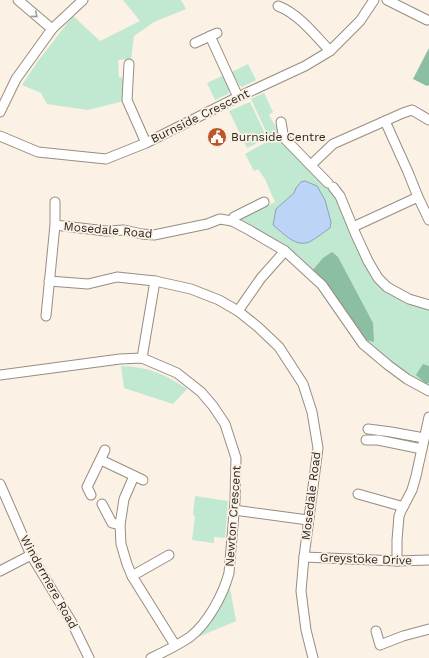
<svg xmlns="http://www.w3.org/2000/svg" width="429" height="658" font-family="'Work Sans',sans-serif">
  <rect width="100%" height="100%" fill="#fbf1e4"/>
  <g fill="#c1e8d1">
    <polygon points="123,0 181,0 186,9 154,22 134,36 131,59 118,60 119,77 123,78 124,101 88,110 47,104 41,93 22,85 38,61 73,16 100,41 140,21"/>
    <polygon points="248,64 256,80 242,87 239,85 232,72"/>
    <polygon points="224,75 230,89 228,94 215,100 207,83"/>
    <polygon points="264,93 273,112 269,115 285,143 328,188 339,202 365,264 403,300 420,307 429,308 429,388 380,353 366,340 282,245 240,219 275,202 265,179 258,169 254,171 245,154 270,140 251,99"/>
    <polygon points="250,102 267,138 247,148 229,111"/>
    <path d="M121 366C146 366 167 375 187 389L173 404 124 388Z"/>
    <polygon points="195,496 228,501 225,538 214,537 214,543 192,540 195,517 193,514"/>
    <polygon points="230,588 236,621 196,638 217,613"/>
  </g>
  <g fill="#8cbea1">
    <polygon points="429,48 429,85 427,86 413,79"/>
    <polygon points="332,252 338,257 373,323 374,342 366,340 312,271 323,258"/>
    <polygon points="423,364 429,366 429,383 426,384 416,375"/>
  </g>
  <path fill="#bcd5f7" stroke="#90a0b6" d="M305 181 317 186 325 200 331 222 330 228C324 232 318 237 311 241 297 249 284 234 273 225L276 209 294 193 296 188 301 182Z"/>
  <g fill="none" stroke-linecap="round" stroke-linejoin="round">
    <defs>
      <g id="street">
        <polyline points="18,0 52,29"/>
        <polyline points="387,0 427,20"/>
        <path d="M278 6C299 14 315 35 330 51"/>
        <polyline points="210,36 238,97"/>
        <polyline points="195,43 217,33"/>
        <polyline points="129,64 127,100 146,143"/>
        <polyline points="0,112 16,79 52,29 83,0"/>
        <polyline points="385,121 408,172 418,197 429,220"/>
        <polyline points="281,122 283,134 286,140 328,183"/>
        <polyline points="0,136 38,152 106,159 146,143 238,97 305,66 330,51 360,21 374,0"/>
        <polyline points="311,165 333,144 403,113 412,110 429,120"/>
        <polyline points="333,187 340,196 356,235 368,261 378,278 387,287 409,299 429,305"/>
        <polyline points="232,221 234,217 264,202"/>
        <polyline points="55,225 106,231 124,230 142,234 154,235 207,224 220,219 232,221 249,230 285,251 322,285 363,344 388,365 407,379 429,391"/>
        <polyline points="353,227 418,197"/>
        <polyline points="49,281 88,284 117,277 155,281 191,289 219,300 238,311 258,327 279,347 303,384 312,412 318,448 304,557 301,591 306,630 313,658"/>
        <polyline points="238,311 261,278 285,251"/>
        <polyline points="46,316 55,225 55,202"/>
        <polyline points="142,358 155,281"/>
        <path d="M0 375 120 359 142 358 177 373 201 392 213 406 225 424 236 458 235 501 229 573C223 595 208 623 190 637 178 645 164 652 151 658"/>
        <polyline points="368,429 391,432 424,438"/>
        <polyline points="366,440 378,440 422,449"/>
        <polyline points="101,460 143,480"/>
        <polyline points="134,476 124,499 120,525 121,544 127,564 132,576 175,645"/>
        <polyline points="0,484 31,555 71,621 89,658"/>
        <polyline points="358,494 397,505 403,507"/>
        <polyline points="91,495 87,487 105,450"/>
        <polyline points="102,504 112,523 120,525"/>
        <polyline points="234,510 308,520"/>
        <polyline points="304,557 397,561 429,560"/>
        <polyline points="397,561 397,540 399,516 401,511 412,490 416,476 429,417"/>
        <polyline points="0,571 31,555"/>
        <polyline points="132,576 169,555"/>
        <polyline points="376,631 380,645 403,636 429,629"/>
      </g>
    </defs>
    <use href="#street" stroke="#978d82" stroke-width="11"/>
    <use href="#street" stroke="#fff" stroke-width="9"/>
  </g>
  <defs><path id="oneway-chevron" d="M-2-3.5L2.5 0L-2 3.5" fill="none" stroke-width="1.6" stroke-linecap="round" stroke-linejoin="round"/></defs>
  <use stroke="#9f9d9b" href="#oneway-chevron" transform="translate(35 15) rotate(40)"/>
  <defs>
    <symbol id="civic-disc" viewBox="-11 -11 22 22"><circle r="9.5" fill="#bc562a" stroke="#fbf1e4"/><path d="M-.6-6.5H3V-4.5H.6V-3L4-1V1h2V6H-6V1h2V-1L-.6-3ZM-1.2 2.5V6h2.4V2.5Z" fill="#fff"/></symbol>
  </defs>
  <g fill-rule="evenodd">
    <use href="#civic-disc" x="206" y="126" width="22" height="22"/>
  </g>
  <g text-anchor="middle" dominant-baseline="central" stroke-width="3.5" stroke-linejoin="round" paint-order="stroke">
    <g font-size="12" fill="#292520" stroke="#fbf1e4">
      <text transform="translate(200 116) rotate(-26)">Burnside Crescent</text>
      <text transform="translate(108 230) rotate(5)">Mosedale Road</text>
      <text transform="translate(311 496) rotate(-83)">Mosedale Road</text>
      <text transform="translate(233 516) rotate(-86)">Newton Crescent</text>
      <text transform="translate(366 559) rotate(2)">Greystoke Drive</text>
      <text transform="translate(49 582) rotate(61)">Windermere Road</text>
    </g>
    <g font-size="12" fill="#292520" stroke="#fbf1e4" text-anchor="start">
      <text x="231" y="137">Burnside Centre</text>
    </g>
  </g>
</svg>
